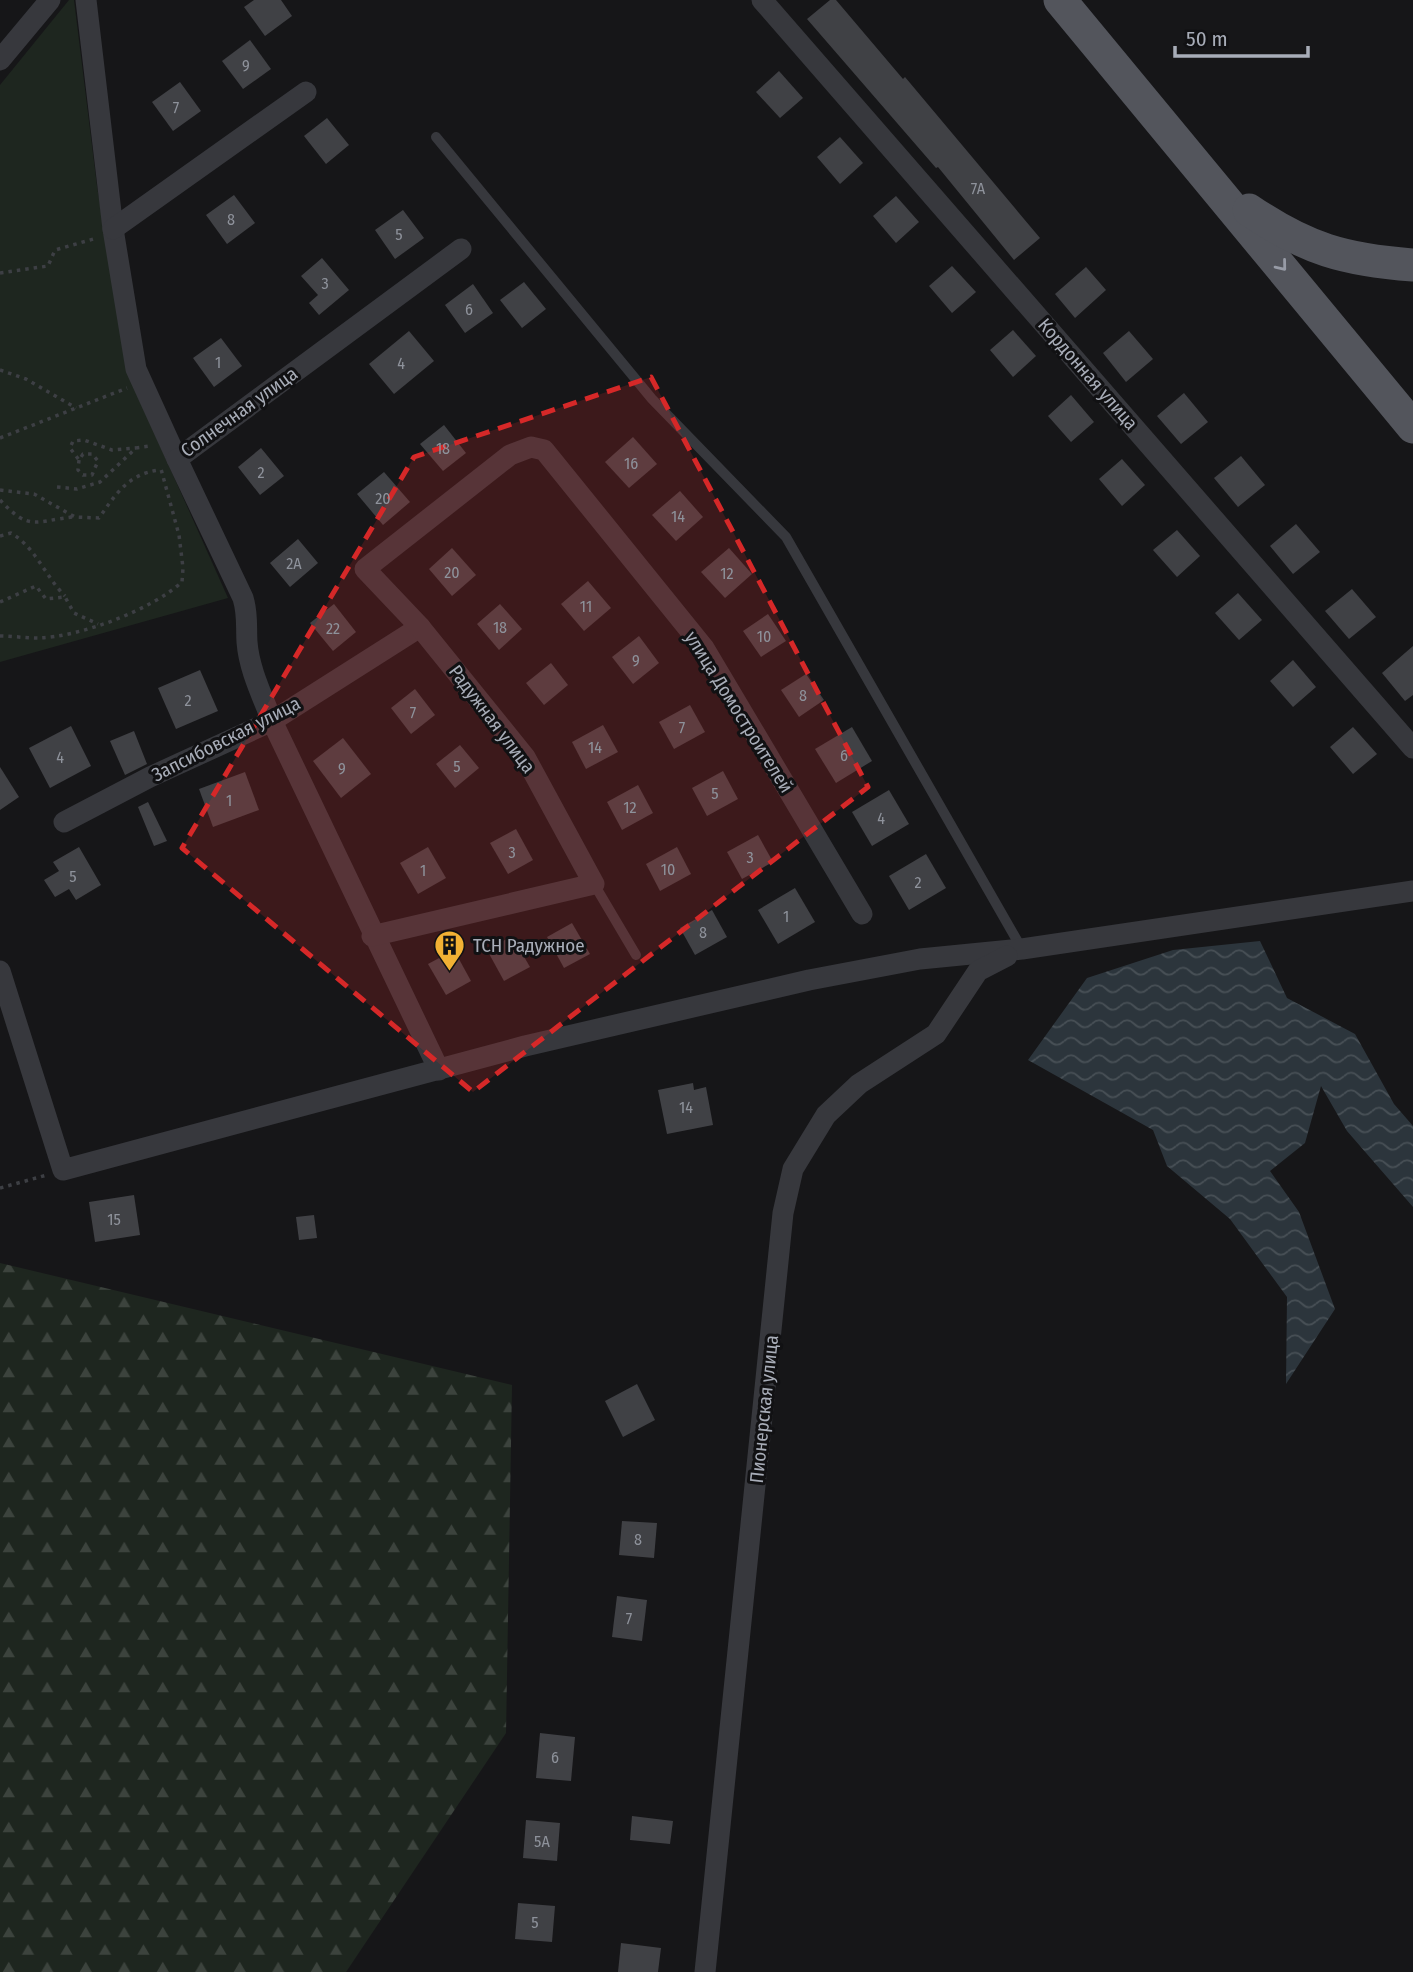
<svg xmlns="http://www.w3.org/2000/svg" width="1413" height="1972" font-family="'Fira Sans Condensed',sans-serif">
  <defs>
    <pattern id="forest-firs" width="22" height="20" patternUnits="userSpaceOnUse" patternTransform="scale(1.75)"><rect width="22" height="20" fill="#1e261f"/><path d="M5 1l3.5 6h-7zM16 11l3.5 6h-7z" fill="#3c433d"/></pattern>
    <pattern id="water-waves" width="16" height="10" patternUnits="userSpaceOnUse" patternTransform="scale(1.75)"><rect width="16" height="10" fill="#2c353c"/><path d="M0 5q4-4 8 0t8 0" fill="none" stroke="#485056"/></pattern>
  </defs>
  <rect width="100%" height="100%" fill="#161618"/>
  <polygon fill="url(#forest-firs)" points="0,1263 512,1385 506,1733 346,1972 0,1972"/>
  <polygon fill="#1e261f" points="69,0 74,0 97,186 127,372 228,598 0,662 0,85"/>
  <polygon fill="url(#water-waves)" points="1260,941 1287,998 1355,1034 1394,1104 1413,1126 1413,1207 1347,1131 1321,1086 1305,1143 1270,1171 1299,1212 1335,1309 1286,1384 1287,1297 1230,1219 1167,1166 1153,1130 1028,1060 1087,978 1173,950"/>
  <g fill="#404145">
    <polygon points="254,0 281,0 292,16 265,36 244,7"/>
    <polygon points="830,0 836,0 903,79 905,77 1040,238 1014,260 938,167 936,168 807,19"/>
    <polygon points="250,40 271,69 243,89 222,61"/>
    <polygon points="779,71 803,98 780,118 756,92"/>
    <polygon points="180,82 201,111 173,131 152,102"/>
    <polygon points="327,118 349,145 326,164 304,136"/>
    <polygon points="840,137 863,163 840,184 817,157"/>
    <polygon points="234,195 255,223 227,244 206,215"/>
    <polygon points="896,196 919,222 896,243 873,216"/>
    <polygon points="403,210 424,238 395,259 375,230"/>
    <polygon points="322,258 349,290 319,315 309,303 318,295 301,276"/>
    <polygon points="952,266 976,292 952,313 929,286"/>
    <polygon points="1086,267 1106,290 1075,318 1055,294"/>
    <polygon points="524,282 546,309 522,328 500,300"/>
    <polygon points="473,284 493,313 465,333 445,305"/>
    <polygon points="1013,330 1036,356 1013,377 990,350"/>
    <polygon points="409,331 434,361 394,394 369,364"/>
    <polygon points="1129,331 1153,359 1126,382 1103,353"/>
    <polygon points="221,338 242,366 214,387 193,358"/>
    <polygon points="1184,393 1208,422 1181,444 1157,416"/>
    <polygon points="1071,395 1094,422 1071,442 1048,416"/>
    <polygon points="444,425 466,453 443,471 420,444"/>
    <polygon points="633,437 657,464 629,488 605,462"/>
    <polygon points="261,448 284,476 260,495 238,467"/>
    <polygon points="1241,456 1265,485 1238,507 1214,478"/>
    <polygon points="1122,459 1145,485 1122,506 1099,479"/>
    <polygon points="384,472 410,502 383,525 357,494"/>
    <polygon points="680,491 703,517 676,541 652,515"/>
    <polygon points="1296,524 1320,552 1293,574 1270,546"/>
    <polygon points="1177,530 1200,556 1177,577 1153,550"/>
    <polygon points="298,539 318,563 290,587 270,563"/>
    <polygon points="452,548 476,575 452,596 429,569"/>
    <polygon points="729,548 752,574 725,598 701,572"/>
    <polygon points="588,581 611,608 584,631 561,604"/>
    <polygon points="1352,589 1376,617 1349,639 1325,611"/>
    <polygon points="1238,593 1262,620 1239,640 1215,613"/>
    <polygon points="334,604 356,632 333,651 310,623"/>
    <polygon points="500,604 522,629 499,650 477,624"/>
    <polygon points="768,614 786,641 761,657 743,631"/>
    <polygon points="639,636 659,663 633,684 612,657"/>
    <polygon points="1413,646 1413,695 1405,701 1382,673"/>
    <polygon points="1293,660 1316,687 1293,707 1270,681"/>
    <polygon points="551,663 568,685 544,705 526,683"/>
    <polygon points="200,670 218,711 176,729 158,688"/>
    <polygon points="806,674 824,700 799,717 781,690"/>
    <polygon points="415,689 435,715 411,734 391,708"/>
    <polygon points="690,705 705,732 674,749 659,722"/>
    <polygon points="603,725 618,752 586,769 572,742"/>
    <polygon points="71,726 91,766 50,788 29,748"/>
    <polygon points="852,727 872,761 836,783 815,749"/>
    <polygon points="1353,727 1377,754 1353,774 1330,747"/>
    <polygon points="134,731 147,764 125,775 110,741"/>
    <polygon points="343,738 371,774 341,798 313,761"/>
    <polygon points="460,745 479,768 455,788 436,764"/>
    <polygon points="0,767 19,797 0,810"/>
    <polygon points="723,771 738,799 707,816 692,788"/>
    <polygon points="245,772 259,810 213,827 199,789"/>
    <polygon points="638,785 653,813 622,830 607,802"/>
    <polygon points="889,790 909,824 872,846 852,812"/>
    <polygon points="148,802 167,841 154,846 138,807"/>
    <polygon points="516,829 533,860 508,874 490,843"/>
    <polygon points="758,835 773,862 742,879 727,852"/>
    <polygon points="79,847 101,885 76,900 69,889 55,897 44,880 59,871 53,862"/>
    <polygon points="428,847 446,878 418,894 400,863"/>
    <polygon points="677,847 691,874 660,891 646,864"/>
    <polygon points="926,854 946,888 909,910 889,876"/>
    <polygon points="795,888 815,922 778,944 758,910"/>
    <polygon points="712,910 727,937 695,955 680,928"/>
    <polygon points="572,923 590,954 564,968 547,937"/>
    <polygon points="512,936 530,967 504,981 487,950"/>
    <polygon points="454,950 471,981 446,995 428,964"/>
    <polygon points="693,1083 694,1090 706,1087 713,1125 667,1134 658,1090"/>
    <polygon points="134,1195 140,1235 95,1242 89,1202"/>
    <polygon points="314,1215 317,1238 299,1240 296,1217"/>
    <polygon points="637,1384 655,1420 623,1437 605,1401"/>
    <polygon points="622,1521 657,1523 654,1558 619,1555"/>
    <polygon points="617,1596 647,1600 642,1641 612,1637"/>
    <polygon points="540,1733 575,1737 571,1781 536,1778"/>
    <polygon points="632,1816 673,1821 670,1844 630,1840"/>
    <polygon points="526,1820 560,1823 557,1861 523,1858"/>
    <polygon points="518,1903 555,1906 552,1942 515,1939"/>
    <polygon points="621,1943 661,1948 658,1972 618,1972"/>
  </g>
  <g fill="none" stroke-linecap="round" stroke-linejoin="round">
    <g stroke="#3d3f44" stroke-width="3.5" stroke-dasharray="3.5 5" stroke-linecap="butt">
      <polyline points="0,273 48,266 55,250 97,238"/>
      <polyline points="0,370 26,379 76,408"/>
      <polyline points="0,438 127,388"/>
      <polyline points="79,460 78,470 83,475 92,475 98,461 92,454 83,454 79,460 70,448 73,441 84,440 112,450 136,448"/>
      <polyline points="57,487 77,489 100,482 136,448 150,446"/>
      <path d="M0 490 34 494 75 517 99 518C116 494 128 474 159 470"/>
      <path d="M0 500C30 532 34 521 73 517"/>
      <path d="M0 536 11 533C36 548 45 576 65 596"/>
      <polyline points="0,602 36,586 46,599 65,597 74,613 98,624"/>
      <path d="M0 636C12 636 25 638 38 638 80 637 151 610 182 582L183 568 179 535 161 469"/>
      <polyline points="0,1188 47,1175"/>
    </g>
    <g stroke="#37383d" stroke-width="10">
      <polyline points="436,137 652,399 786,537 1022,949"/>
      <polyline points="594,884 636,955"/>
    </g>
    <g stroke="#37383d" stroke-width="21">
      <polyline points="86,0 113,229 136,369 177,459 461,249"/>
      <polyline points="762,0 1413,748"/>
      <polyline points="0,60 50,0"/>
      <polyline points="113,229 306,92"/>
      <path d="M177 459 243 598C248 614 246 626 247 642 249 669 262 695 272 721L439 1070"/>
      <polyline points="64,822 150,777 272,721 420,627"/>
      <polyline points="372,936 594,884 525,757 420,627 365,569 510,455 531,447 544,450 704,648 862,914"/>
      <polyline points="0,971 63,1170 525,1046 809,980 920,959 1022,949 1413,891"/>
      <polyline points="705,1972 783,1213 793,1169 826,1115 859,1084 936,1034 978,971 1007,956"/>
    </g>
    <g stroke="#53555c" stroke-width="33">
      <polyline points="1060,0 1413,427"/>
      <path d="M1249 210C1306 249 1345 260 1413 265"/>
    </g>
  </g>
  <defs><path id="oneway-chevron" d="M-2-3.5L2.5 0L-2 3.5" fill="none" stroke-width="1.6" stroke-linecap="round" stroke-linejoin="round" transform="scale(1.75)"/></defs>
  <use stroke="#979ba6" href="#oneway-chevron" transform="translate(1282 266) rotate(51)"/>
  <path fill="#d62828" fill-opacity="0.2" stroke="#d62828" stroke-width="5" stroke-dasharray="14 9" stroke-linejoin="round" d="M651 377 868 787 473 1092 182 848 414 457Z"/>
  <defs>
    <symbol id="building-pin" viewBox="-11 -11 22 30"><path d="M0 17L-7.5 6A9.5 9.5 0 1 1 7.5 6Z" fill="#f2b134" stroke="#111113"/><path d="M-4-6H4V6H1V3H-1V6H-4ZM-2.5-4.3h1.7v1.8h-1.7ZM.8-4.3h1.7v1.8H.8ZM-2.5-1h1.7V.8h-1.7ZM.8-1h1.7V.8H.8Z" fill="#111"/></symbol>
  </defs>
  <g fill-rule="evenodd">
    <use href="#building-pin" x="432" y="928" width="35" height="47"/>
  </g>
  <g text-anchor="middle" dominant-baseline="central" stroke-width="6" stroke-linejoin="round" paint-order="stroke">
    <g font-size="16" fill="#8e929b">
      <text x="246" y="65">9</text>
      <text x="176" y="107">7</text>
      <text x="978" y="188">7А</text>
      <text x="231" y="219">8</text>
      <text x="399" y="234">5</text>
      <text x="325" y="283">3</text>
      <text x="469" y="309">6</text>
      <text x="218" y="362">1</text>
      <text x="401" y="363">4</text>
      <text x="443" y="448">18</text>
      <text x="631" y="463">16</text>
      <text x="261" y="472">2</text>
      <text x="383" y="498">20</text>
      <text x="678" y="516">14</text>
      <text x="294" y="563">2А</text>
      <text x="452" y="572">20</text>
      <text x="727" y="573">12</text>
      <text x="586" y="606">11</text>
      <text x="500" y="627">18</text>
      <text x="333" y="628">22</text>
      <text x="764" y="636">10</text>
      <text x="636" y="660">9</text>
      <text x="803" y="695">8</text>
      <text x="188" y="700">2</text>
      <text x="413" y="712">7</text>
      <text x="682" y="727">7</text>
      <text x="595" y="747">14</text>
      <text x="844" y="755">6</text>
      <text x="60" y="757">4</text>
      <text x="457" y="766">5</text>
      <text x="342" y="768">9</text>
      <text x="715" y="793">5</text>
      <text x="229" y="800">1</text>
      <text x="630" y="807">12</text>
      <text x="881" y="818">4</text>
      <text x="512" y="852">3</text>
      <text x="750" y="857">3</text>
      <text x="668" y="869">10</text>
      <text x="423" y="870">1</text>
      <text x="73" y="876">5</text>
      <text x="918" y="882">2</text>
      <text x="786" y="916">1</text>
      <text x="703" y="932">8</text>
      <text x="686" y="1107">14</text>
      <text x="114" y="1219">15</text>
      <text x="638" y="1539">8</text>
      <text x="629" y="1618">7</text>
      <text x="555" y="1757">6</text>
      <text x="542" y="1841">5А</text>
      <text x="535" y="1922">5</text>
    </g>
    <g font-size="19" fill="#a8adb8" stroke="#111113">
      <text transform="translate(1088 374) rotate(49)">Кордонная улица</text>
      <text transform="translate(239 412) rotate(-36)">Солнечная улица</text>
      <text transform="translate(739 712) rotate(58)">улица Домостроителей</text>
      <text transform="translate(492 719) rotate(53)">Радужная улица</text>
      <text transform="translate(226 739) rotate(-27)">Запсибовская улица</text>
      <text transform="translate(764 1409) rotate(-84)">Пионерская улица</text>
    </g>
    <g font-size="19" fill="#a8adb8" stroke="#111113" text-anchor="start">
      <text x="473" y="945">ТСН Радужное</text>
    </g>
  </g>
  <path d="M1175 46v10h133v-10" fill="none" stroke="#a8adb8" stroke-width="3.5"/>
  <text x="1186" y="46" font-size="21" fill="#a8adb8" stroke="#111113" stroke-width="5" paint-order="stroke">50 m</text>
</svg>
